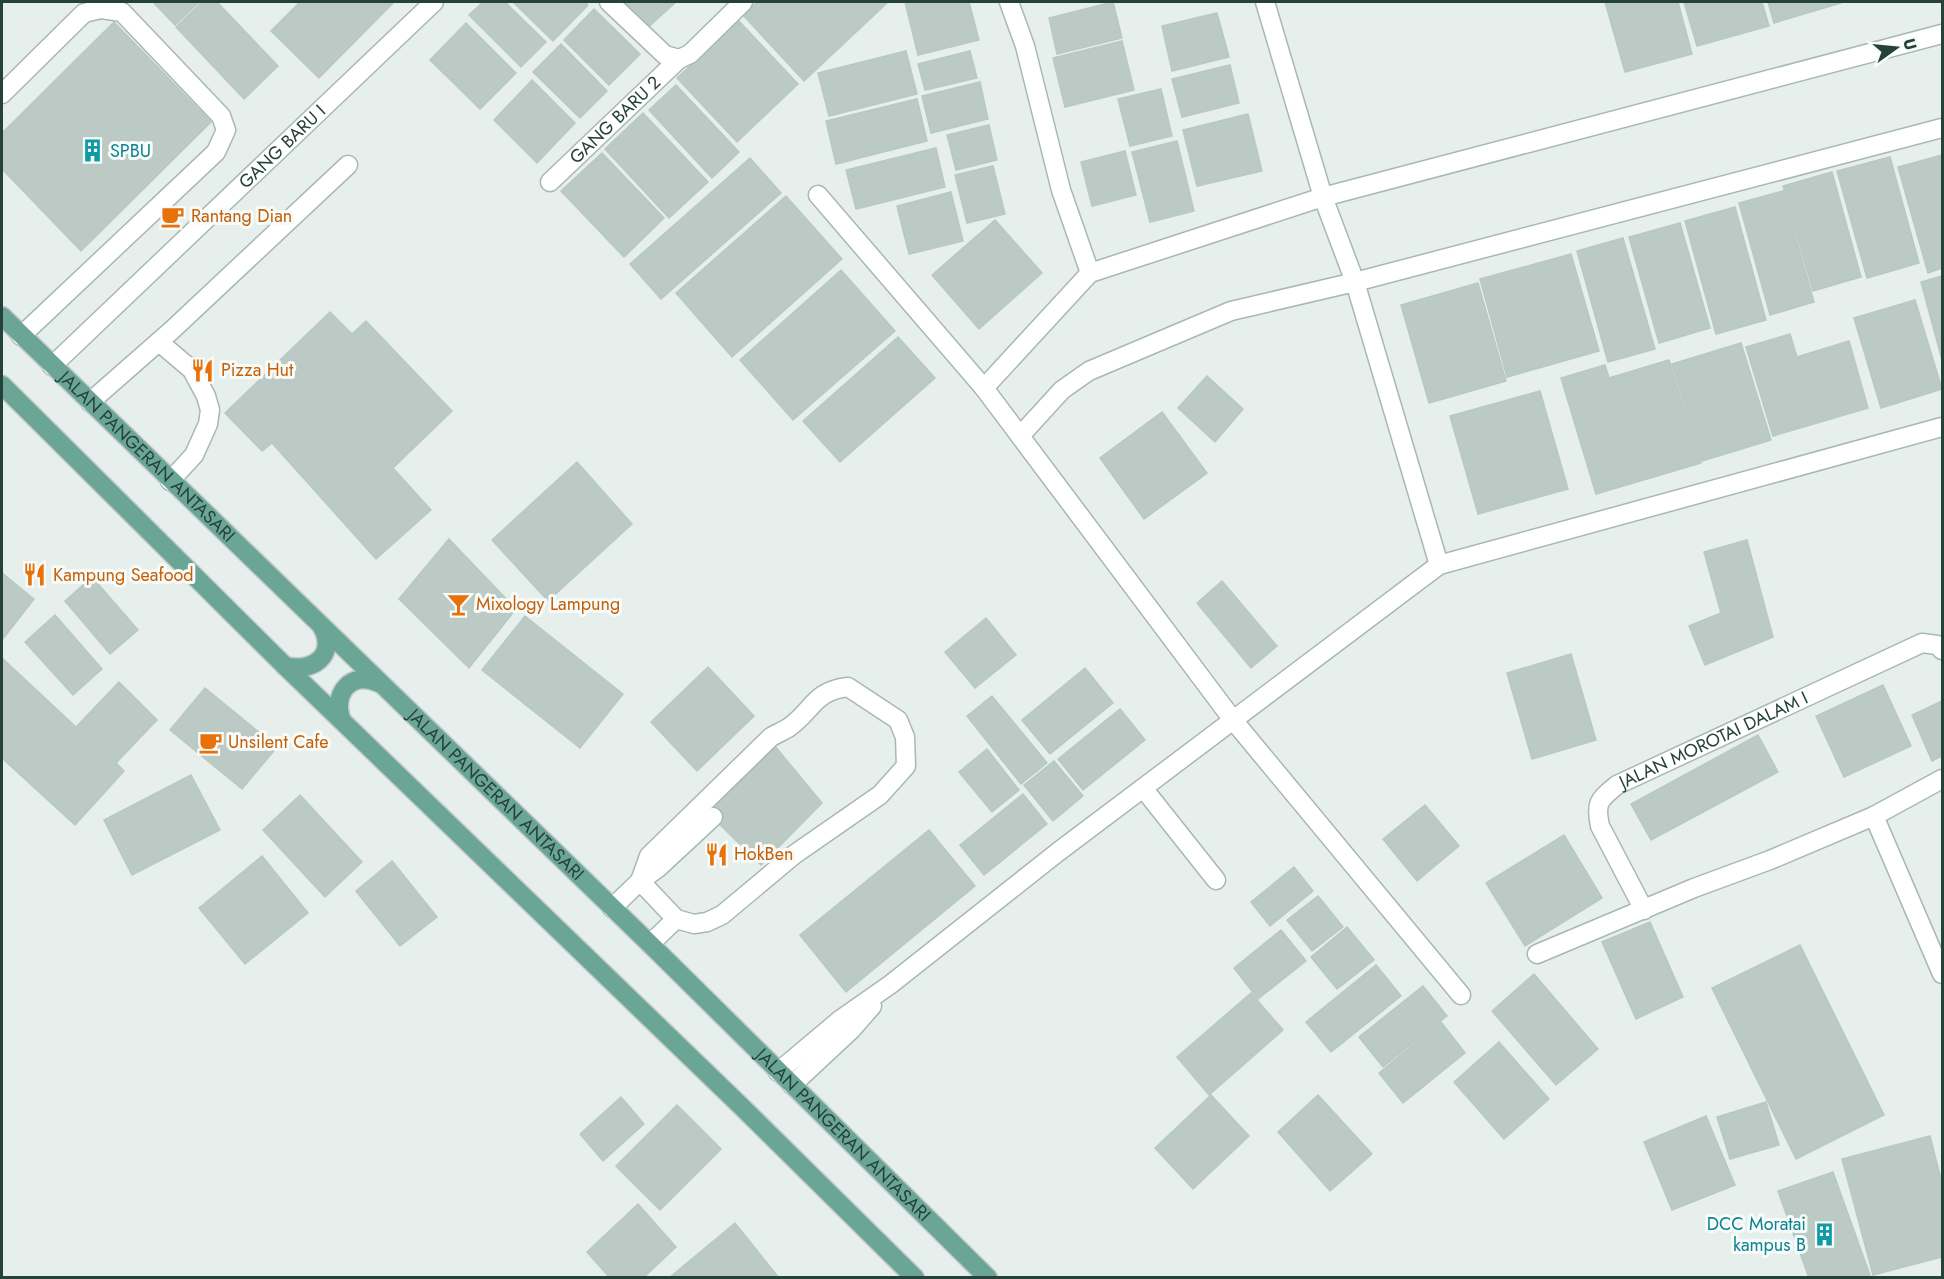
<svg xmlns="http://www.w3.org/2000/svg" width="1944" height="1279" font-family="Jost,sans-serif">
  <rect width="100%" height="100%" fill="#e6efeb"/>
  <g fill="#bbcac4" stroke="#b8c9c2" stroke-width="1.5">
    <polygon points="153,2 199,2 175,25"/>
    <polygon points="202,2 217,2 278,66 244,99 176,27"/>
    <polygon points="300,2 394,2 319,78 271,31"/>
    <polygon points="483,2 505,2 546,42 521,67 469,15"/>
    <polygon points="513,2 584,2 588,5 553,41"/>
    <polygon points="618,2 676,2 645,30"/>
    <polygon points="757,2 888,2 804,81 743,15"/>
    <polygon points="905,2 969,2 979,40 918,55"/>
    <polygon points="1113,2 1122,38 1057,54 1049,18"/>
    <polygon points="1605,2 1678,2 1692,54 1625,72"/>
    <polygon points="1684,2 1762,2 1769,26 1697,46"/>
    <polygon points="1768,2 1841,2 1841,3 1774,23"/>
    <polygon points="594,9 640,54 609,85 564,40"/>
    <polygon points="1217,13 1229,57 1172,71 1162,26"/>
    <polygon points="738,20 798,84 737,142 677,78"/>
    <polygon points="114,22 211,122 81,251 2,169 2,133"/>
    <polygon points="466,23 516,73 480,109 430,60"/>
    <polygon points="1122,41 1134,90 1065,107 1053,58"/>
    <polygon points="561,44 607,91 580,118 533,72"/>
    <polygon points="906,51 917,94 829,116 818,73"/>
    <polygon points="970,51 977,78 925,90 918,64"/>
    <polygon points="1230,65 1239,103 1182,117 1172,79"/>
    <polygon points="532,80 575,123 537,163 494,120"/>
    <polygon points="980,82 988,119 931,133 922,96"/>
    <polygon points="676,85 739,152 712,178 649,110"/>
    <polygon points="1161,89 1172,136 1130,146 1118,99"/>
    <polygon points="917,99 927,141 836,164 826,121"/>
    <polygon points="643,113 708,182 669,218 605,149"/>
    <polygon points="1248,114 1262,171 1197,186 1183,130"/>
    <polygon points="989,125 997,160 956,170 947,135"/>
    <polygon points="1177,141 1194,211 1150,222 1132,152"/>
    <polygon points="936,148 945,187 856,209 846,170"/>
    <polygon points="1125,151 1136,195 1092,206 1081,162"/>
    <polygon points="602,153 664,218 624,257 561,191"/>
    <polygon points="1942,155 1942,268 1928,273 1898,167"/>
    <polygon points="1890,157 1919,263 1867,278 1837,171"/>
    <polygon points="750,158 781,193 661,299 630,264"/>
    <polygon points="993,166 1005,214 967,223 955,175"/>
    <polygon points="1832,172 1861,277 1813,291 1783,186"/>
    <polygon points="1783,191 1814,302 1770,315 1739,203"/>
    <polygon points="951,192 963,241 909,254 897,206"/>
    <polygon points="786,196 842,259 732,357 676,293"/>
    <polygon points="1735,207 1766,320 1716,334 1685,221"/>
    <polygon points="995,220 1042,273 979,329 932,275"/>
    <polygon points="1680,223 1710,328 1659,343 1629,237"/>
    <polygon points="1623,238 1655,349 1608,362 1577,251"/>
    <polygon points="1571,254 1599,351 1507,377 1480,279"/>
    <polygon points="841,270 895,331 793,420 740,360"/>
    <polygon points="1942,276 1942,360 1921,282"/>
    <polygon points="1478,283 1506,381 1429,403 1401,305"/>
    <polygon points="1915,300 1942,389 1881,408 1854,318"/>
    <polygon points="330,312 352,334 366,321 452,411 393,468 431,510 376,559 272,443 262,451 225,413"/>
    <polygon points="1790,334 1797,357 1849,341 1868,408 1773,436 1746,347"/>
    <polygon points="898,337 935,378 840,462 803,421"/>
    <polygon points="1741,343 1771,440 1702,461 1672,364"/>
    <polygon points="1669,360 1701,463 1596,494 1561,378 1605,365 1609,378"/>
    <polygon points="1207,376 1243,409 1215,442 1178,408"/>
    <polygon points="1540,391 1568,489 1478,514 1450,416"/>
    <polygon points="1162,412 1207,473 1144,519 1100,458"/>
    <polygon points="577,462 632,524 548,601 492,540"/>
    <polygon points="449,539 516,609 469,668 399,599"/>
    <polygon points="1747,540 1773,637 1705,665 1689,626 1721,613 1704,552"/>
    <polygon points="2,573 34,599 2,640"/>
    <polygon points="92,577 138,630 110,654 65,601"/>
    <polygon points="1222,581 1277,646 1251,668 1197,603"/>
    <polygon points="55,615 102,669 73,695 25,642"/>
    <polygon points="525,616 623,694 580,748 482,670"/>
    <polygon points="986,618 1016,655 975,688 945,652"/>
    <polygon points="1571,654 1596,740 1532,759 1507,673"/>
    <polygon points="2,658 76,727 119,682 157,720 116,763 124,771 75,825 2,758"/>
    <polygon points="708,667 754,716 697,771 651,722"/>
    <polygon points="1085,668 1113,703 1050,754 1022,720"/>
    <polygon points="1883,685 1911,746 1844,777 1816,716"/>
    <polygon points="205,688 277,747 242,789 170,730"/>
    <polygon points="992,696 1047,763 1021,784 967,716"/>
    <polygon points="1942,701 1942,756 1932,761 1912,715"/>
    <polygon points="1120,709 1145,740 1083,790 1058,759"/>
    <polygon points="1758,735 1778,772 1651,840 1631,804"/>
    <polygon points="774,745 822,803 761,865 705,810"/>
    <polygon points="987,749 1019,790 992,812 959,772"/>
    <polygon points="1054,761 1083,796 1053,821 1024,785"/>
    <polygon points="191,775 220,830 132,875 104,820"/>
    <polygon points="1023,794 1047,824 984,875 960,845"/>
    <polygon points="300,795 362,862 325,897 263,830"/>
    <polygon points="1425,805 1459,846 1417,881 1383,839"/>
    <polygon points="929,830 975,886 846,992 800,935"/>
    <polygon points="1564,835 1602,898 1525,946 1486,883"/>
    <polygon points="262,856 308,913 245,964 199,908"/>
    <polygon points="392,861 437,917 400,946 356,891"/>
    <polygon points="1294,867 1313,891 1270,926 1251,902"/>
    <polygon points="1318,896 1343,927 1312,951 1287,920"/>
    <polygon points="1650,922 1683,997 1636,1019 1602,942"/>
    <polygon points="1347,927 1374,960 1337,989 1311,957"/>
    <polygon points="1281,930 1306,961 1258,999 1234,968"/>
    <polygon points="1800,945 1884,1115 1796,1159 1712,988"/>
    <polygon points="1376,965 1401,996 1331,1052 1306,1022"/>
    <polygon points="1534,974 1598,1049 1556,1085 1492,1011"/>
    <polygon points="1423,986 1447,1016 1383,1067 1359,1037"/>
    <polygon points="1251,993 1283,1030 1209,1095 1177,1057"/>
    <polygon points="1441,1022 1465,1053 1403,1103 1379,1073"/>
    <polygon points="1499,1042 1549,1099 1504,1139 1454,1082"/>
    <polygon points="1211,1095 1249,1136 1193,1189 1155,1148"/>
    <polygon points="1318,1095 1372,1154 1330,1191 1278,1132"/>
    <polygon points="621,1097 644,1124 603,1161 580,1134"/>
    <polygon points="1766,1102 1779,1145 1730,1159 1717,1117"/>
    <polygon points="677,1105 721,1149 660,1210 616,1166"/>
    <polygon points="1706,1116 1735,1185 1672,1210 1644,1142"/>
    <polygon points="1930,1136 1942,1183 1942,1257 1873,1275 1842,1159"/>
    <polygon points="1833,1172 1871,1278 1809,1278 1778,1191"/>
    <polygon points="638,1204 676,1247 643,1278 610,1278 587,1252"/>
    <polygon points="735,1223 779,1278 669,1278"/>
  </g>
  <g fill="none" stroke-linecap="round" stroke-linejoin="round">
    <defs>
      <g id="service">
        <polyline points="2,94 84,13 101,9 122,12 221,116 226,130 216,152 21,336"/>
        <polyline points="159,342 192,370 206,396 210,410 208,424 194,455 170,481"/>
        <polyline points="90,402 171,331 348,165"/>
        <polyline points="1143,788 1216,880"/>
        <polyline points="612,908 640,881 658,868 713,817"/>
        <path d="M650 944 676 919 694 924 707 922 722 915 795 854 880 795 906 766 905 737 898 720 848 687C813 691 813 711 788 728 783 731 776 734 771 737L649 856 640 881 676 919"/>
      </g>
      <g id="minor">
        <polyline points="609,2 665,55 679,59 690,54 743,2"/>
        <polyline points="1009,2 1025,46 1061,190 1090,273"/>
        <polyline points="1265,2 1323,197 1355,282 1439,565"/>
        <path id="s1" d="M550 182 679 59"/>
        <polyline points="818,195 984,388 1233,720 1461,995"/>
        <path id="s2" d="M52 366 434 2"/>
        <polyline points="984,388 1090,273 1323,197 1942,34"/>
        <polyline points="1020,436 1062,390 1089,371 1231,311 1355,282 1942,128"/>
        <polyline points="1874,816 1942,974"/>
        <path id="s3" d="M1644 910 1600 826C1595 802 1599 800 1617 785L1922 643 1937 645 1942 650"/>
        <polyline points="1537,954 1694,888 1770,860 1874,816 1942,779"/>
        <polyline points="778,1072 841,1019 891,984 1058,852 1439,565 1942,427"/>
        <polyline points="792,1085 851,1030 872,1006"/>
      </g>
      <g id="primary">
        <path id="s4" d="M2 316 650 944 988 1278"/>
        <polyline points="2,385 285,666 744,1109 915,1278"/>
        <path d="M285 666C313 673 337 655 322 627"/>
        <path d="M342 721C331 694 351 670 379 683"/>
      </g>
    </defs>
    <use href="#service" stroke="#a8b8b2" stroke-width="21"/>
    <use href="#minor" stroke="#a8b8b2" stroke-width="21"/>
    <use href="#primary" stroke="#c2cac8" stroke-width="21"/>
    <use href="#service" stroke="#fff" stroke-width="18"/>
    <use href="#minor" stroke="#fff" stroke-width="18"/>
    <use href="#primary" stroke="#6aa596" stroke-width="18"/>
  </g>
  <defs>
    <symbol id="building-bare" viewBox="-9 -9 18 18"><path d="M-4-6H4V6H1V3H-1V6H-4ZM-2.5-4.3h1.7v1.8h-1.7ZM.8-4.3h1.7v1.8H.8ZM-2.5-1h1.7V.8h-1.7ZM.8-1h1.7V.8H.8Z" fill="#0f9aa8" stroke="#f7fbf9" stroke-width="2.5" paint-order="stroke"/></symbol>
    <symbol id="cafe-bare" viewBox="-9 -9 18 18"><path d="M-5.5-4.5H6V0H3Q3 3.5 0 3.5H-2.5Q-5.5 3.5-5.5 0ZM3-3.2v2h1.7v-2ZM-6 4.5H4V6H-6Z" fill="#e8710a" stroke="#f7fbf9" stroke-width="2.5" paint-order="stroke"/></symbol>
    <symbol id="restaurant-bare" viewBox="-9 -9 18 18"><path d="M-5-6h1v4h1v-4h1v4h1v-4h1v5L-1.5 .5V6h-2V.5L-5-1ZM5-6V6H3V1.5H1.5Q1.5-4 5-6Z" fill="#e8710a" stroke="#f7fbf9" stroke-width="2.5" paint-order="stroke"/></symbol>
    <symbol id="bar-bare" viewBox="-9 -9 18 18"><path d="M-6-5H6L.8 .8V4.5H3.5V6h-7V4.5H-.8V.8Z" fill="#e8710a" stroke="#f7fbf9" stroke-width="2.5" paint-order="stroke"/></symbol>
  </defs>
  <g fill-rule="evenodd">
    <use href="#building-bare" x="76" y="134" width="33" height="33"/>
    <use href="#cafe-bare" x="156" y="200" width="33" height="33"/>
    <use href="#restaurant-bare" x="186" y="354" width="33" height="33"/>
    <use href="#restaurant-bare" x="18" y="558" width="33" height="33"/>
    <use href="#bar-bare" x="442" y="588" width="33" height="33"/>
    <use href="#cafe-bare" x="194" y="726" width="33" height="33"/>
    <use href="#restaurant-bare" x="700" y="838" width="33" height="33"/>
    <use href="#building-bare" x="1808" y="1218" width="33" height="33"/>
  </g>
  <g text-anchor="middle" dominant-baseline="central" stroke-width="6" stroke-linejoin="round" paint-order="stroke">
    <g font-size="18" fill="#24423a" stroke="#f7fbf9">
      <text stroke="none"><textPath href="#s1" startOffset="90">GANG BARU 2</textPath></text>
      <text stroke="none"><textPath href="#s2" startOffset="318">GANG BARU I</textPath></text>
      <text stroke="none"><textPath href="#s4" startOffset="202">JALAN PANGERAN ANTASARI</textPath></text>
      <text stroke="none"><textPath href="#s3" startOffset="250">JALAN MOROTAI DALAM I</textPath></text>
      <text stroke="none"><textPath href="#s4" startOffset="688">JALAN PANGERAN ANTASARI</textPath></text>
      <text stroke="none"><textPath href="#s4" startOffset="1174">JALAN PANGERAN ANTASARI</textPath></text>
    </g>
    <g font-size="18" fill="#0d838f" stroke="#f7fbf9" text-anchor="start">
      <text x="110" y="151">SPBU</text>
      <text x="1806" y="1224" text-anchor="end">DCC Moratai<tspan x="1806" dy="21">kampus B</tspan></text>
    </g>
    <g font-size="18" fill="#c56008" stroke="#f7fbf9" text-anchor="start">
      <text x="191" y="216">Rantang Dian</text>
      <text x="221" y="370">Pizza Hut</text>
      <text x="53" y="575">Kampung Seafood</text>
      <text x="476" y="604">Mixology Lampung</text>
      <text x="228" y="742">Unsilent Cafe</text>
      <text x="734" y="854">HokBen</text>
    </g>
  </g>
  <rect width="1944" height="1279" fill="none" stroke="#24423a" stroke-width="6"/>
  <g transform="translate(1896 48) rotate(75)" stroke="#f7fbf9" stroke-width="4.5" paint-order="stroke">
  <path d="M0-4.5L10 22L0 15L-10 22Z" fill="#24423a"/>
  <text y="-9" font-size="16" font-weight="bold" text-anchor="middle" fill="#24423a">U</text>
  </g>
</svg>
